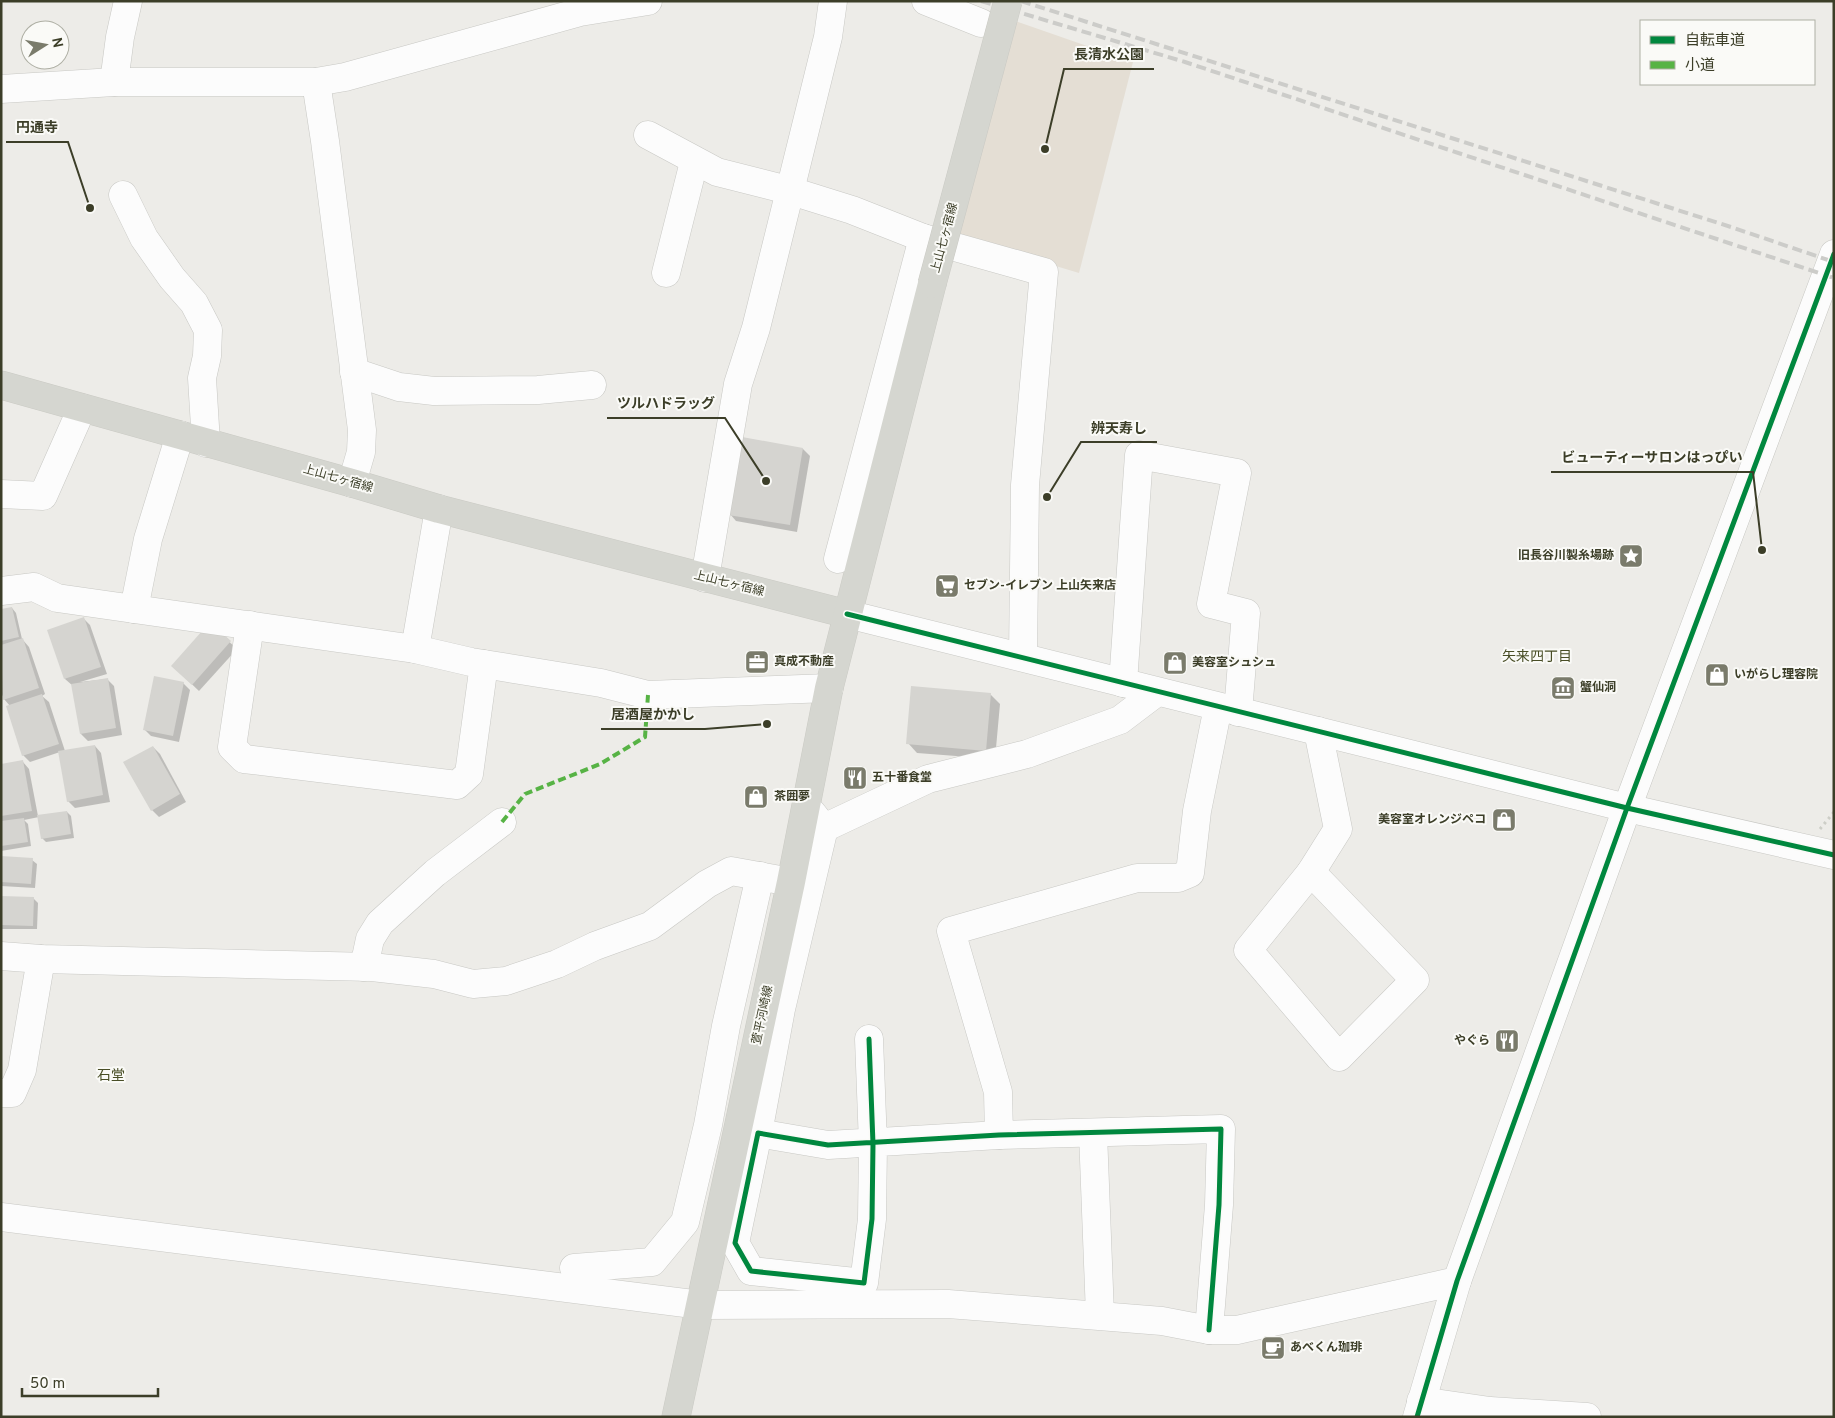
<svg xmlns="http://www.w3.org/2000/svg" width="1835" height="1418" font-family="Overpass,'Noto Sans JP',sans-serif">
  <rect width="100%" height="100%" fill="#edece8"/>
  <polygon fill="#e4ded4" points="1015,21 1133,62 1079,273 956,236"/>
  <g fill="#0003">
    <polygon points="743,438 803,449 810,456 797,532 736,521 730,514"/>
    <polygon points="12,608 16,613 22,639 29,647 45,694 42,696 49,702 65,751 95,746 101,753 110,802 75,808 68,801 60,752 30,762 23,755 10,706 4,699 1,692 1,611"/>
    <polygon points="84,619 90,625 107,674 80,682 107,679 114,686 122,735 88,741 81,734 73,686 65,679"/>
    <polygon points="210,624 237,649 199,691 179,672"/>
    <polygon points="183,683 190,690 179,742 151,736 144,729"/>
    <polygon points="990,694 1000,704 995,759 917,753 908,743"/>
    <polygon points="153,747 160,754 186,802 159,817 152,810"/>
    <polygon points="23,762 29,769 38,816 67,812 71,816 74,838 46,842 42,838 39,817 24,820 28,824 31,846 1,851 1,766"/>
    <polygon points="1,858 32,860 37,864 35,888 1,886"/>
    <polygon points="1,897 33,898 38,903 37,929 1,929"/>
  </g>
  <g fill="#d5d4d0">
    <polygon points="742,437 803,448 790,525 728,515"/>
    <polygon points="12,607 19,637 1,641 1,609"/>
    <polygon points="84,617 101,667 64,679 47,630"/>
    <polygon points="210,622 231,641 192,685 171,666"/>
    <polygon points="23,638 39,688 3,700 1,645"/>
    <polygon points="154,676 184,682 173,736 143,730"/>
    <polygon points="108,678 116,728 80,734 71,684"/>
    <polygon points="911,686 991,693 986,751 906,744"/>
    <polygon points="42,694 59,744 22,756 6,706"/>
    <polygon points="95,745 103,795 67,802 58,751"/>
    <polygon points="153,746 180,794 151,811 123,762"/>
    <polygon points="23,760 32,811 1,816 1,764"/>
    <polygon points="67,811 71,834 41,839 37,815"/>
    <polygon points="24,818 28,842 1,846 1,821"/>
    <polygon points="1,856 33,858 31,884 1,882"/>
    <polygon points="1,896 34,897 33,926 1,925"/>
  </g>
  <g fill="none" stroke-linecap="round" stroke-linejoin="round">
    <defs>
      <g id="minor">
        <polyline points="926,1 981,23"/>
        <polyline points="114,82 120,37 128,1"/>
        <polyline points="316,82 325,141 362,430 361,452 352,483"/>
        <polyline points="1,89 114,82 316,82 345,77 580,12 648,1"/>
        <polyline points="648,135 717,172 788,190 852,210 923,238 1044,272 1025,485 1023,657"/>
        <polyline points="123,195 144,238 172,278 194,303 208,330 207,356 202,378 206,443"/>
        <polyline points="666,273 694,162"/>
        <polyline points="354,372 399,387 434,391 538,390 592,385"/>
        <polyline points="1,494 43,496 82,408"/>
        <polyline points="838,559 923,238"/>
        <polyline points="705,578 738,384 756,328 828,37 833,1"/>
        <polyline points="1,591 34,587 57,598 415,649 439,509"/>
        <polyline points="134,609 148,539 180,435"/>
        <polyline points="847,614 1627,808 1834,855"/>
        <polyline points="250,625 232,747 244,759 457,785 469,774 484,664"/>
        <polyline points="415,649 471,662 601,683 648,695 829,688"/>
        <polyline points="1123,683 1139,455 1237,473 1211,604 1246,613 1238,712"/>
        <polyline points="824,828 928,779 1027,754 1120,720 1157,692"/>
        <polygon points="1311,872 1415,980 1339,1057 1248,950"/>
        <polyline points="1311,872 1338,829 1318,731"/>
        <polyline points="1,956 41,959 372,967 434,974 473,984 506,981 557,964 595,946 650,926 707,884 731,871 791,882"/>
        <polyline points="364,967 370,939 380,923 435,873 502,822"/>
        <polyline points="869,1039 873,1144 872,1219 864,1283 751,1271 735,1243 758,1133 828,1145 999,1135 1221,1129 1219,1205 1209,1330"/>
        <polyline points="1,1093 12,1093 22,1070 41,959"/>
        <polyline points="758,1133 781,1009 824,828 812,813"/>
        <polyline points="1093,1133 1100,1315"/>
        <polyline points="999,1135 998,1092 951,931 1137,878 1178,878 1190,873 1197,811 1218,707"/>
        <polyline points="1,1217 701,1305 948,1304 1162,1321 1209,1330 1237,1330 1457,1281"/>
        <polyline points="574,1268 652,1262 685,1222 708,1125 726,1026 760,876"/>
        <polyline points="1421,1401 1490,1411 1587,1417"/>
        <polyline points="1417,1417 1457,1281 1627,808 1834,254"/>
      </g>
      <g id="major">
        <polyline points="1,385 352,483 439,509 847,614"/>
        <polyline points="676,1417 791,882 829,688 932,284"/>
      </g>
    </defs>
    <use href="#minor" stroke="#c8c8c4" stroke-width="29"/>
    <use href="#major" stroke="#cacac4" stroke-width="29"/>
    <polyline stroke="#cdcec7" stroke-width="3" stroke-dasharray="2.5 4" stroke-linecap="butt" points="1820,829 1834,812"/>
    <use href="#minor" stroke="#fcfcfc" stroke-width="28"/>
    <use href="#major" stroke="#d5d6d0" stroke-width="28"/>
    <g stroke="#ccccc9" stroke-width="4" stroke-dasharray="10 5" stroke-linecap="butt">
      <polyline points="981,1 1185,62 1834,278"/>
      <polyline points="1021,1 1731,227 1834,262"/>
    </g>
    <defs>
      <polyline id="major-bridge" points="932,284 1008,1"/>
    </defs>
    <use href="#major-bridge" stroke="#cacac4" stroke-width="29" stroke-linecap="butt"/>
    <use href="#major-bridge" stroke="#d5d6d0" stroke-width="28"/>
    <polyline stroke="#57b345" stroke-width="4" stroke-dasharray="8 4" stroke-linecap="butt" points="502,822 525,794 600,764 645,737 648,695"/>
    <defs>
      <g id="cycleway">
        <polyline points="847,614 1627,808 1834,855"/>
        <polyline points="869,1039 873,1144 872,1219 864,1283 751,1271 735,1243 758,1133 828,1145 999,1135 1221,1129 1219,1205 1209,1330"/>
        <polyline points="1417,1417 1457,1281 1627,808 1834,254"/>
      </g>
    </defs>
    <use href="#cycleway" stroke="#fafaf7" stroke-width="8"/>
    <use href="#cycleway" stroke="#00873e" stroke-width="5"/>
  </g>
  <defs>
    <symbol id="sight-square" viewBox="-11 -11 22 22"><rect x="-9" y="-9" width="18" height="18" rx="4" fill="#7a7b6b" stroke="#fafaf7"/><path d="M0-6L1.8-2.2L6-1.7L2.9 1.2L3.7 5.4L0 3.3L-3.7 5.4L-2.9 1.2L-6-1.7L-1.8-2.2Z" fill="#fff"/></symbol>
    <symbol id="supermarket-square" viewBox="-11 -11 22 22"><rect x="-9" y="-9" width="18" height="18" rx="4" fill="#7a7b6b" stroke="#fafaf7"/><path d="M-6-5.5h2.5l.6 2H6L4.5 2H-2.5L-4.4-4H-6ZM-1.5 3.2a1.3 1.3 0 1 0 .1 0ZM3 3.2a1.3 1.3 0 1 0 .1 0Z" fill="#fff"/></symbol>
    <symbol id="office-square" viewBox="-11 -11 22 22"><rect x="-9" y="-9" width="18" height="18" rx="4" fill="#7a7b6b" stroke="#fafaf7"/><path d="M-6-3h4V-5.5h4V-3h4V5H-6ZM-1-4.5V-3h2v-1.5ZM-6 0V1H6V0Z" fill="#fff"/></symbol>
    <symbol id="shop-square" viewBox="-11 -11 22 22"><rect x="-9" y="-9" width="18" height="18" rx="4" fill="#7a7b6b" stroke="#fafaf7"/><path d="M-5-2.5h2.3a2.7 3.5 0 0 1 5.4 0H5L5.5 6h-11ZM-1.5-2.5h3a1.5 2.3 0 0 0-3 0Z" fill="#fff"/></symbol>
    <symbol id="museum-square" viewBox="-11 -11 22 22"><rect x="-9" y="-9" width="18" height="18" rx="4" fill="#7a7b6b" stroke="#fafaf7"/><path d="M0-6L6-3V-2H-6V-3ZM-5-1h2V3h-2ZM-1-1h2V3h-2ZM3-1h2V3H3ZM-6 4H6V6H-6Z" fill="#fff"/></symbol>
    <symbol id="restaurant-square" viewBox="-11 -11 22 22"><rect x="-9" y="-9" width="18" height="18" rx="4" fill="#7a7b6b" stroke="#fafaf7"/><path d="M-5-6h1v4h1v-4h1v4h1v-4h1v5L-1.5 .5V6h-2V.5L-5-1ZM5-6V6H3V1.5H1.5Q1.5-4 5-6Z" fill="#fff"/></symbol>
    <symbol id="cafe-square" viewBox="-11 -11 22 22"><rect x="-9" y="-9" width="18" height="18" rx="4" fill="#7a7b6b" stroke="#fafaf7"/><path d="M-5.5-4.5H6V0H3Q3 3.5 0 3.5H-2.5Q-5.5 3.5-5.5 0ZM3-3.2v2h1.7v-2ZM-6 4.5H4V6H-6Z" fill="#fff"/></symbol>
  </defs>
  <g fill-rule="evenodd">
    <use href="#sight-square" x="1617" y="542" width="28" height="28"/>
    <use href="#supermarket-square" x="933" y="572" width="28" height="28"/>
    <use href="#office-square" x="743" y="648" width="28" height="28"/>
    <use href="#shop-square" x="1161" y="649" width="28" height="28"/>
    <use href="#shop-square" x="1703" y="661" width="28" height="28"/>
    <use href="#museum-square" x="1549" y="674" width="28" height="28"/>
    <use href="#restaurant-square" x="841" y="764" width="28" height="28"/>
    <use href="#shop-square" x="742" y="783" width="28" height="28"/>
    <use href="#shop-square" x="1490" y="806" width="28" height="28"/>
    <use href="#restaurant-square" x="1493" y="1027" width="28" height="28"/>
    <use href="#cafe-square" x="1259" y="1334" width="28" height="28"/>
  </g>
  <g text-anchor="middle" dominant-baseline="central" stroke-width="4" stroke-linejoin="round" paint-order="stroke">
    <g font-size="12" fill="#3c3e28" stroke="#fafaf7">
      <text transform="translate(945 238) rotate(-75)">上山七ヶ宿線</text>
      <text transform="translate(338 479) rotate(16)">上山七ヶ宿線</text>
      <text transform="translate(729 584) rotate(14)">上山七ヶ宿線</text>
      <text transform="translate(763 1015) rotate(-78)">萱平河崎線</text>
    </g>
    <g font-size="12" font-weight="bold" fill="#3c3e28" stroke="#fafaf7" text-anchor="start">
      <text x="1614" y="556" text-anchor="end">旧長谷川製糸場跡</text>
      <text x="964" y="586">セブン-イレブン 上山矢来店</text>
      <text x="774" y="662">真成不動産</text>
      <text x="1192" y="663">美容室シュシュ</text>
      <text x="1734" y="675">いがらし理容院</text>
      <text x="1580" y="688">蟹仙洞</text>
      <text x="872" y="778">五十番食堂</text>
      <text x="774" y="797">茶囲夢</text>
      <text x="1486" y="820" text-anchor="end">美容室オレンジペコ</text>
      <text x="1490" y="1041" text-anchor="end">やぐら</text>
      <text x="1290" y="1348">あべくん珈琲</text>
    </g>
    <g font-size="14" fill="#494e26" stroke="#fafaf7">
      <text x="1537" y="657">矢来四丁目</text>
      <text x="111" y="1076">石堂</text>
    </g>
  </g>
  <path fill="none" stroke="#3c3e28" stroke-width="2" d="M1045 149L1064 69H1154M90 208L68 142H6M766 481L725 418H607M1047 497L1081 442H1157M1762 550L1753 472H1551M767 724L705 729H601"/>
  <g fill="#3c3e28" stroke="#fafaf7" stroke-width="2">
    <circle cx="1045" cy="149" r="5"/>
    <circle cx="90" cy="208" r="5"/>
    <circle cx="766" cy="481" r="5"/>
    <circle cx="1047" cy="497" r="5"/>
    <circle cx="1762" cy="550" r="5"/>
    <circle cx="767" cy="724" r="5"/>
  </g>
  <g font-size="14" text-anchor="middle" font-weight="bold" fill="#3c3e28" stroke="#fafaf7" stroke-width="4" stroke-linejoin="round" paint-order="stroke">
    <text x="1109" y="59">長清水公園</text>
    <text x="37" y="132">円通寺</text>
    <text x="666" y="408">ツルハドラッグ</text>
    <text x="1119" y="433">辨天寿し</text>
    <text x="1652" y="462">ビューティーサロンはっぴい</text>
    <text x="653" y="719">居酒屋かかし</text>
  </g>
  <rect width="1835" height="1418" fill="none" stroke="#3c3e28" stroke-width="5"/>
  <rect x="1640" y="20" width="175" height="65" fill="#fafaf7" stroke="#aeafa4"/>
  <rect x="1650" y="36" width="25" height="8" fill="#00873e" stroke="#aeafa4"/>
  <text x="1685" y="45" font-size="15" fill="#3c3e28">自転車道</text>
  <rect x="1650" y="61" width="25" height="8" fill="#57b345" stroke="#aeafa4"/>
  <text x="1685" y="70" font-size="15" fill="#3c3e28">小道</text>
  <g transform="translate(45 45) rotate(79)"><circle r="24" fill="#fafaf7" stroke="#aeafa4"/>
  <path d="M0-4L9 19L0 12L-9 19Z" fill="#7a7b6b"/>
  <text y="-8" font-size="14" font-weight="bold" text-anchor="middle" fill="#3c3e28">N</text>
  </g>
  <path d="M22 1388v8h136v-8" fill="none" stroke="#3c3e28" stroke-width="2.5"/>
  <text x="30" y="1388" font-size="15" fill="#3c3e28" stroke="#fafaf7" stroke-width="4" paint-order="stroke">50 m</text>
</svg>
